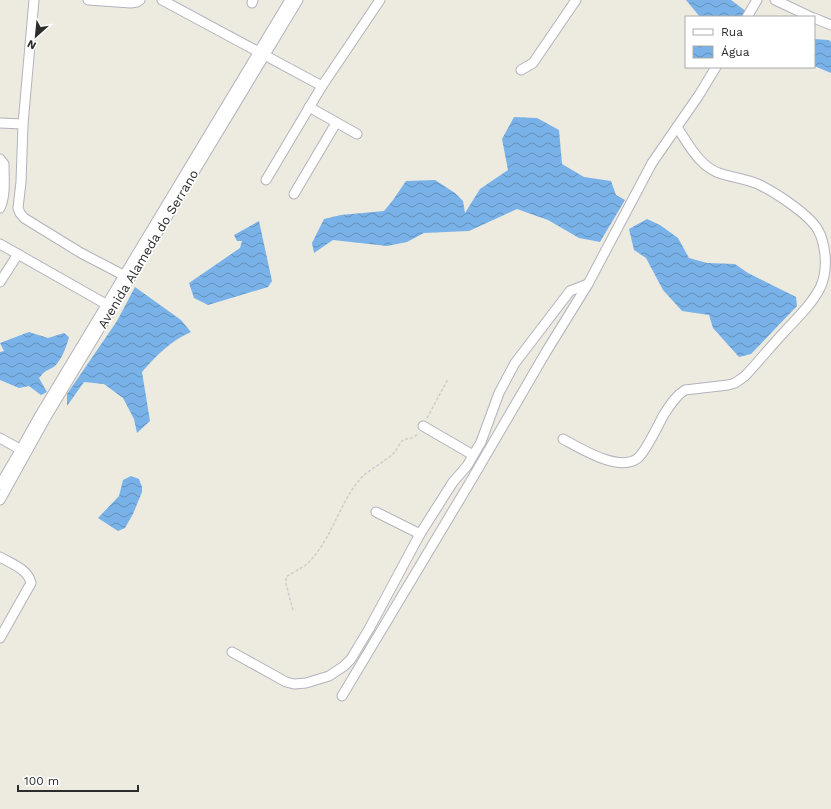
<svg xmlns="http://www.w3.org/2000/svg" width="831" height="809" font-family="'Work Sans',sans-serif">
  <defs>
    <pattern id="water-waves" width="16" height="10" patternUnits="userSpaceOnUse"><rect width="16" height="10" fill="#79b2e8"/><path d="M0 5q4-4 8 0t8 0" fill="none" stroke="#6391bc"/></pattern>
  </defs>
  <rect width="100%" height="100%" fill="#edeadf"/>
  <g fill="url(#water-waves)">
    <polygon points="686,0 731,0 747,12 744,17 700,17"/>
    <polygon points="814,39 829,40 831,42 831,73 814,66"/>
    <polygon points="514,117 537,118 559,130 562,164 584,177 611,181 616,195 625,200 600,242 579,238 548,220 517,209 469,231 424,233 407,242 387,246 333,240 314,253 312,243 324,219 341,215 384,211 393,200 406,181 435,180 455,193 463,201 465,213 480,189 508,170 502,139"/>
    <polygon points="647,219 660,225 678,238 689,258 707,263 735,264 748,273 796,297 797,306 751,354 739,357 713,328 709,315 682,311 663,290 646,258 634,250 629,229"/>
    <polygon points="259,221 272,281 268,287 208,305 194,298 189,283 240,248 242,241 237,241 234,235"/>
    <path d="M135 287 181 320 191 332C170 341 156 356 142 372L150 421 137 433 134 419 123 398 104 384 84 382 67 406V394L117 321Z"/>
    <path d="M29 332 48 338 64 333 69 337C67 346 60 364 52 368 44 372 45 371 39 378L47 392 41 395 29 386 19 388 0 380V352L4 351 0 343Z"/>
    <polygon points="131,476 139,479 142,487 142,492 133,514 125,528 118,531 101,520 98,518 119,496 123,480"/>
  </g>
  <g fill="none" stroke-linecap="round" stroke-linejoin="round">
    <defs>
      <g id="street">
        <polyline points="34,0 23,124 21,182 18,208 20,213 24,218 81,253 129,278"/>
        <polyline points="88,0 131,3 137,2 140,0"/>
        <polyline points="162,0 322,86"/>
        <polyline points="775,0 811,17"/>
        <polyline points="252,3 253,0"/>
        <polyline points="747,17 757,0"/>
        <polyline points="814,18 831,25"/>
        <polyline points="521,70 533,63 576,0"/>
        <polyline points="309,107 357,134"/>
        <polyline points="0,123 23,124"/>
        <path d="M0 159 4 164C4 178 6 195 0 208"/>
        <polyline points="266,180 322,86 380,0"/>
        <polyline points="294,194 336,123"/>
        <polyline points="0,244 111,307"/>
        <polyline points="0,282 18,254"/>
        <polyline points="423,426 473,455"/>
        <polyline points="0,438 25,452"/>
        <path d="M563 439C580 448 619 473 638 458 645 452 658 426 663 416 669 407 675 396 685 390L728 385 735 383 745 376C759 361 772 345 786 330 798 317 812 304 820 288 825 278 826 266 825 255 824 247 823 239 819 232 812 216 776 193 760 185 748 179 735 178 722 174 700 168 689 145 677 127"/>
        <polyline points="0,485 21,449 40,415 290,0"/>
        <polyline points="0,500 45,419 298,0"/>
        <polyline points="376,512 420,534"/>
        <path d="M0 557C12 564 28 569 31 583L0 638"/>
        <polyline points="232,652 286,682 294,684 306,683 329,676 344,666 351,659 369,629 420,534 453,482 467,466 481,442 499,393 515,363 570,291 588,284"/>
        <polyline points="342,696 472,479 546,352 588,284 652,163 699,95 716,67"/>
      </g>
    </defs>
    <use href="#street" stroke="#b3b2be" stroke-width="11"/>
    <g stroke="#ccc" stroke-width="1.5" stroke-dasharray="3 2" stroke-linecap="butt">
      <polyline points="427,418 448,379"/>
      <path d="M293 610 286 584V577C293 572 303 568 309 562 333 537 339 503 361 478 371 468 385 462 395 452 397 449 399 444 402 441 408 437 412 441 418 433"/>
    </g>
    <use href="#street" stroke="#fff" stroke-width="9"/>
  </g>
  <g text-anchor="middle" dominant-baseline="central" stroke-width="3.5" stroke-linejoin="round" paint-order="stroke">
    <g font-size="13" fill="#2c2c2c" stroke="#fff">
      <text transform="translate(148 249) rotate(-59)">Avenida Alameda do Serrano</text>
    </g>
  </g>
  <rect x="685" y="16" width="130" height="52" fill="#ffffff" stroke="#ababab"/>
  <rect x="693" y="29" width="20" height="6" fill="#ffffff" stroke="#ababab"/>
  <text x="721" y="36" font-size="12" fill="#2c2c2c">Rua</text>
  <rect x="693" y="46" width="20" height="12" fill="url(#water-waves)" stroke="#ababab"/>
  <text x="721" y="56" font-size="12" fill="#2c2c2c">Água</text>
  <g transform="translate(36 36) rotate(207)" stroke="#ffffff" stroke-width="3" paint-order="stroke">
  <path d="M0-3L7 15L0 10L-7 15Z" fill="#2c2c2c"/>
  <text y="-6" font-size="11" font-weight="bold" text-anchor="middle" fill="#2c2c2c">N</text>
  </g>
  <path d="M18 785v6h120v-6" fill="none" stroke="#2c2c2c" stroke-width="2"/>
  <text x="24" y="785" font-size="12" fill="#2c2c2c" stroke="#ffffff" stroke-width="3" paint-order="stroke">100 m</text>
</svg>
